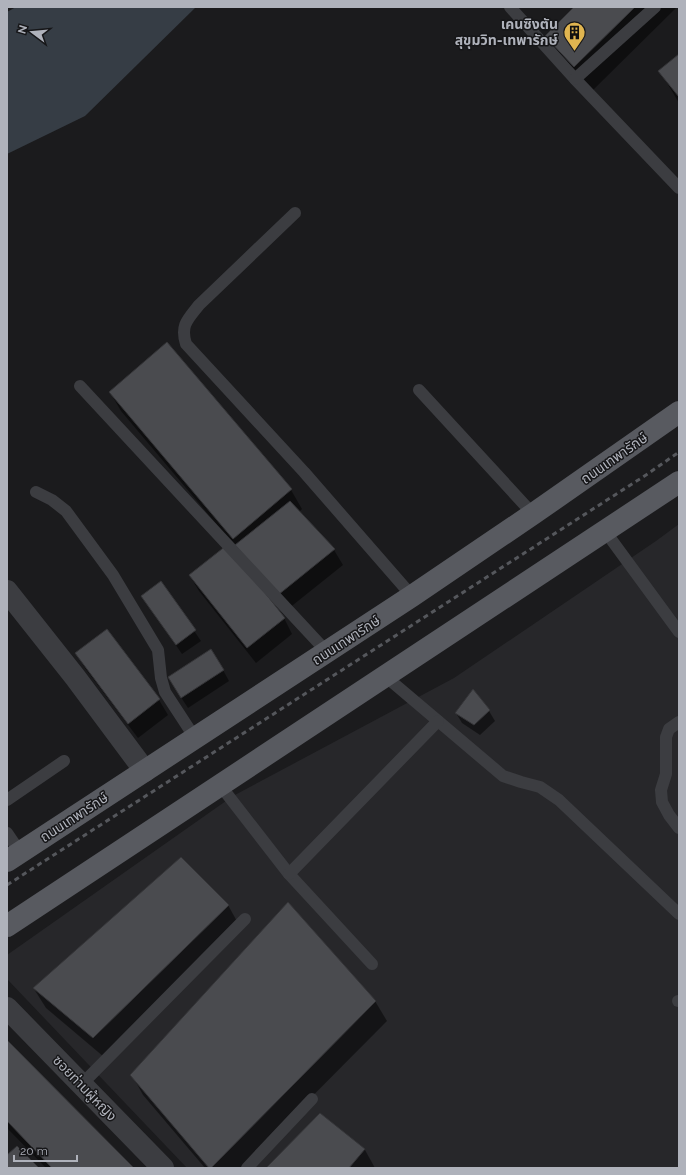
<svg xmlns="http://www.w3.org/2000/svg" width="686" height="1175" font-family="Raleway,'Noto Sans Thai',sans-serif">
  <rect width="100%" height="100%" fill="#1b1b1d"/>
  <polygon fill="#27272a" points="679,524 679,1168 187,1168 7,979 7,955 233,796 454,678 656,541"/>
  <polygon fill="#363d45" points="16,7 196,7 85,116 7,154 7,12"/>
  <g fill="#0007">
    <polygon points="576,7 677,7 590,93 561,63 546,37"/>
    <polygon points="679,56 679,103 660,71"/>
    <polygon points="110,392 291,490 302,509 299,512 334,550 343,565 288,609 121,411"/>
    <polygon points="190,576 284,618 292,634 256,663 199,591"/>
    <polygon points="161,582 201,641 182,654 142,596"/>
    <polygon points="106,630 159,700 168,715 138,738 85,668 76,653"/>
    <polygon points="223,670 229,681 188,708 175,688"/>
    <polygon points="489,711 495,721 480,735 462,723 456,713"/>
    <polygon points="228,905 239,925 104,1057 46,1008 34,989"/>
    <polygon points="375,1001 387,1021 241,1168 205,1168 143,1095 132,1075"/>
    <polygon points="7,1041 133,1168 46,1168 7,1128"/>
    <polygon points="320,1115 365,1150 375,1168 268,1168"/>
  </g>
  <g fill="#4a4b4f" stroke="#353538">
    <polygon points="574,7 635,7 574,67 545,36"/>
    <polygon points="679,54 679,97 658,71"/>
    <polygon points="167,342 292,489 233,539 109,392"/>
    <polygon points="290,501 335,549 278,595 235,545"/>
    <polygon points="227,545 285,618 247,648 189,575"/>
    <polygon points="161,581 196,630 176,645 141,596"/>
    <polygon points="107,629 160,699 128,724 75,653"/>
    <polygon points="211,649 224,670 181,698 168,677"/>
    <polygon points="473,689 490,710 474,725 455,713"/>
    <polygon points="181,857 229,905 93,1038 33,988"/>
    <polygon points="288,902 376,1001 211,1168 209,1168 130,1075"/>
    <polygon points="7,1040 134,1168 52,1168 7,1121"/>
    <polygon points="320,1113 365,1149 349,1168 266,1168"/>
    <polygon points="17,1146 39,1168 7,1168 7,1155"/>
  </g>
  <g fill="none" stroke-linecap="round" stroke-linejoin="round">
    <g stroke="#3c3d41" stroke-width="12">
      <polyline points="510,7 575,79 679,188"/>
      <polyline points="575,79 655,7"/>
      <path d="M295 213 199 305C188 319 180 325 186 344L304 472 412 596"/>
      <polyline points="80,386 327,652"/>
      <polyline points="419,390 533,514"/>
      <polyline points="36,492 52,500 66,511 113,575 158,650 161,678 165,692 195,738"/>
      <polyline points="605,531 679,632"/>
      <polyline points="385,676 503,776 521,782 540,787 559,800 679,914"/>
      <polyline points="679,722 669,729 666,737 666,774 661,790 662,802 669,815 679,828"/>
      <polyline points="220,785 289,874 372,964"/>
      <polyline points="7,800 64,761"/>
      <polyline points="7,833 20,852"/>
      <polyline points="289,874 438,721"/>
      <polyline points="678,1001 679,1001"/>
      <polyline points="81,1085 245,919"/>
      <polyline points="247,1168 312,1099"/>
    </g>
    <g stroke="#3c3d41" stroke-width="22">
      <polyline points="7,591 75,677 145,771"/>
      <polyline points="7,1008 163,1168"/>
    </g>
    <g stroke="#585a60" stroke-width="22">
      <polyline points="7,861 412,596 533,514 679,412"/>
      <polyline points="7,926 679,482"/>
    </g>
    <polyline stroke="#55575c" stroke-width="3" stroke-dasharray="5 4" stroke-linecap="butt" points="7,885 646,475 679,452"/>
  </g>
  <defs>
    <symbol id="building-pin" viewBox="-11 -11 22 30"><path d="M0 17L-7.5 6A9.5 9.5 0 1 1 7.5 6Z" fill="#e0b550" stroke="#161618"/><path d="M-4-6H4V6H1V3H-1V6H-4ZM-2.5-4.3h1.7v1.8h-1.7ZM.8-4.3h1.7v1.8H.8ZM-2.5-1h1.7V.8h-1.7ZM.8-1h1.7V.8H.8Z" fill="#111"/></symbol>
  </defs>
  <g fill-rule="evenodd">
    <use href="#building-pin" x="562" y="20" width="25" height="34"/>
  </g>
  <g text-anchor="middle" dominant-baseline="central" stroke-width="3" stroke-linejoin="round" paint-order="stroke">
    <g font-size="14" font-weight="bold" fill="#afb2bb" stroke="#161618" text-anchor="end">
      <text x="558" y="24">เคนซิงตัน<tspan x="558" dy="16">สุขุมวิท-เทพารักษ์</tspan></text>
    </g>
    <g font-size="14" fill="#afb2bb" stroke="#161618">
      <text transform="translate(614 458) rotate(-35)">ถนนเทพารักษ์</text>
      <text transform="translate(346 640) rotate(-33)">ถนนเทพารักษ์</text>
      <text transform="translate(74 817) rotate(-33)">ถนนเทพารักษ์</text>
      <text transform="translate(85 1088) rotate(46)">ซอยท่านผู้หญิง</text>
    </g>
  </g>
  <rect width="686" height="1175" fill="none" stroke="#afb2bb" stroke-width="16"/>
  <g transform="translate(32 32) rotate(286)" stroke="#161618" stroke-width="3" paint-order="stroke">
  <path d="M0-3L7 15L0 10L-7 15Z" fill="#afb2bb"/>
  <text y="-6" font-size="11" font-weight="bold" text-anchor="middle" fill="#afb2bb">N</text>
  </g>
  <path d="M14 1155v6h63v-6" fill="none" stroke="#afb2bb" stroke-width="2"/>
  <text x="20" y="1155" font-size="12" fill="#afb2bb" stroke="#161618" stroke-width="3" paint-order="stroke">20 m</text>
</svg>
